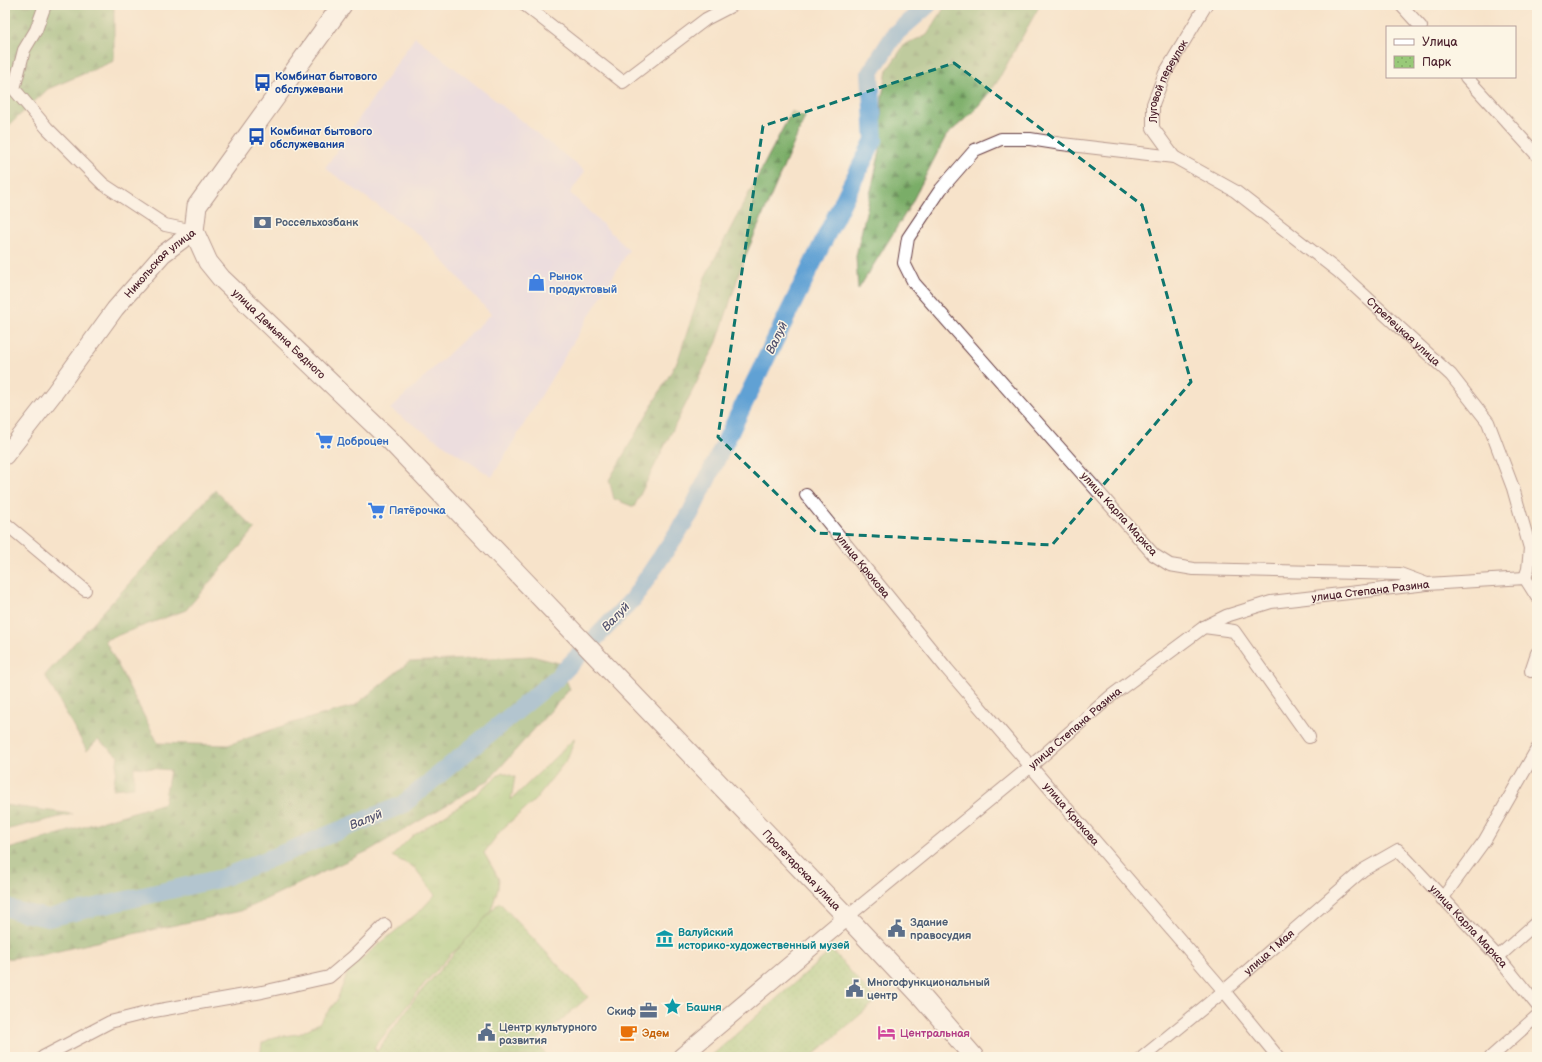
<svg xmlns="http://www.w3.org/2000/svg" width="1542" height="1062" font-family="'Balsamiq Sans',sans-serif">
  <defs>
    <pattern id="grass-tufts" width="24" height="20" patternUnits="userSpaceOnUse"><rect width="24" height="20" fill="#98c978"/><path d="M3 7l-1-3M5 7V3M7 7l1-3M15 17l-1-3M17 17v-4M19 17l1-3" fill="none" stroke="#84ac68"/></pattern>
    <pattern id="forest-firs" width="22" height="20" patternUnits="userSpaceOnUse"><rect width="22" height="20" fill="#7aad68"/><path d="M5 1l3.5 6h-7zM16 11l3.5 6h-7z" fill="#668c56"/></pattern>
    <pattern id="park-dots" width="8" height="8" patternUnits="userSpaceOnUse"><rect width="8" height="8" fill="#98c978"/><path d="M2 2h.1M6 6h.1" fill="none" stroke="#84ac68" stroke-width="1.8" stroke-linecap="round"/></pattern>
  </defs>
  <rect width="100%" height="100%" fill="#fcf5e5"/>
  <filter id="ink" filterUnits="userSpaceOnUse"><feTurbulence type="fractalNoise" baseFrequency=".025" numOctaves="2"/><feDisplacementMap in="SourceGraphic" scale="8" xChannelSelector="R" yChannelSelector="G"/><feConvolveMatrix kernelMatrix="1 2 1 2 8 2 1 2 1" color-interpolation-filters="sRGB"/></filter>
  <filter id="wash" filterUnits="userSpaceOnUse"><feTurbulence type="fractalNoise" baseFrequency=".012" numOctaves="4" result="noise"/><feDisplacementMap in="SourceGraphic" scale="16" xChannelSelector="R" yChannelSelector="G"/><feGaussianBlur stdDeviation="0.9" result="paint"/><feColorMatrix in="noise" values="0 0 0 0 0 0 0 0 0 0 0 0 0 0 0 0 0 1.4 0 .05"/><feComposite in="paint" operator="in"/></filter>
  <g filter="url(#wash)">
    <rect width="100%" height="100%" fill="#f7e3ca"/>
    <polygon fill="#ded5f5" points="415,37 585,171 570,193 629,250 492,477 390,409 491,314 422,237 325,168"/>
    <polygon fill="url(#grass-tufts)" stroke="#717452" points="575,738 568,758 534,801 501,830 484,853 499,879 498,889 490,913 473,936 451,954 424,984 374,1048 383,1057 260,1057 262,1043 274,1037 299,1034 319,1023 337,1000 349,969 420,911 435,895 415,868 392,856 411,837 470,799 502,772 515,777 511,800"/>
    <g fill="url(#forest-firs)" stroke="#62664a">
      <polygon points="5,5 114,5 114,61 48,89 5,129"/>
      <polygon points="947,5 1040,5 996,84 974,111 946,136 910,206 858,290 856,256 880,151 882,97 887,70 905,44 927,35 944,8"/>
      <polygon points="792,111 805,117 744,259 717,342 634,507 614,499 609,480 678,360 705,277"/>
      <polygon points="215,490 255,529 186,610 105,640 158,743 228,745 285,725 354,706 409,662 532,656 559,663 570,689 489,780 370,850 241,911 105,940 42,955 5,959 5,850 164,803 170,770 134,767 134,787 113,789 118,756 98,740 87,751 45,675"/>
      <polygon points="5,805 73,814 5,830"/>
    </g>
    <g fill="url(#park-dots)" stroke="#717452">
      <polygon points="499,902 588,997 536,1042 548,1057 373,1057 416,997"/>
      <polygon points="832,950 876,1001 811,1057 710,1057"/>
    </g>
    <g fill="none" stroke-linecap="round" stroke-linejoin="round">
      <polyline stroke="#61a1d4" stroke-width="18" points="5,906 16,911 48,918 222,878 402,805 558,677 633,599 690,514 849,189 874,140 870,73 895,34 928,5"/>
    </g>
  </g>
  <g filter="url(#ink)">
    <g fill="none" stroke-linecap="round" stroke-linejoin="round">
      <defs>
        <g id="street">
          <polyline points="45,5 36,30 24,50 14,89 47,128 103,184 165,225 194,231"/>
          <polyline points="525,5 623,82 706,19 733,5"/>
          <polyline points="1401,5 1421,27"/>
          <polyline points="1466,77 1537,155"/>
          <path id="s1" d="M1174 157 1153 128V104L1165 73 1206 5"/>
          <path id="s2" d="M806 495 947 669 1224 991 1278 1057"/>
          <polyline points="5,523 85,590"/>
          <path id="s3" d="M1427 584 1400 574 1194 569 1170 565 1154 555 914 283 904 263 908 238 941 189 975 150 1001 139H1030L1062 144 1174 157 1235 191 1339 272 1451 375 1488 422 1513 488 1530 548 1528 569 1525 578"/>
          <polyline points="1204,627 1234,631 1309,737"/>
          <polyline points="1531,671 1537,653"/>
          <polyline points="1442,899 1485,840 1537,749"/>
          <path id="s4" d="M847 917 1031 766 1111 696 1204 627 1226 616 1271 602 1427 584 1525 578 1537 597"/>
          <polyline points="1498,957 1537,922"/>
          <polyline points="43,1057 110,1022 154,1011 262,992 329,977 354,956 385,925"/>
          <path id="s5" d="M1143 1057 1224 991 1363 870 1398 850 1498 957 1537 1005"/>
          <polyline points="1491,1057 1537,1016"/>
        </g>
        <g id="secondary">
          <path id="s6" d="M5 456 55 392 115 309 163 254 194 231"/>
          <polyline points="681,1057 847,917"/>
        </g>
        <g id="primary">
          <path id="s7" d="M342 5 197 206 194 231 208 262 221 278 387 437 626 687 847 917 922 997 974 1057"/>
        </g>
      </defs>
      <use href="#street" stroke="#643c43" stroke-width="14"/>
      <use href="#secondary" stroke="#643c43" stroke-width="19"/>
      <use href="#primary" stroke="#643c43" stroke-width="21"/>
      <use href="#street" stroke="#fff" stroke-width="12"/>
      <use href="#secondary" stroke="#fff" stroke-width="17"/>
      <use href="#primary" stroke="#fff" stroke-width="19"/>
    </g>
  </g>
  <path d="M0 0H1542V1062H0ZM954 63 1142 205 1191 382 1052 545 817 533 718 437 763 126Z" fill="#f7e3ca" fill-opacity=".55" fill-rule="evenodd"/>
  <path fill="none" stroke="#0f766e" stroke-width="3" stroke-dasharray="8 5" stroke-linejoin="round" d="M954 63 1142 205 1191 382 1052 545 817 533 718 437 763 126Z"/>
  <defs>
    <symbol id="bus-bare" viewBox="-9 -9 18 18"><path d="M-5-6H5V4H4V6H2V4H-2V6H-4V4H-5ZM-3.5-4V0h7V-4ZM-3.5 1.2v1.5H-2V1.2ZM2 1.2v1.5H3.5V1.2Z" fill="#1a4fb4" stroke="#fcf5e5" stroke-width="2.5" paint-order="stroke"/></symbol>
    <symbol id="bank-bare" viewBox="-9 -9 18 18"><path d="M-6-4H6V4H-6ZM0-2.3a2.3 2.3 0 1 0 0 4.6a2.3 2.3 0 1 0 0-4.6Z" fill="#5c6f8a" stroke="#fcf5e5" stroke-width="2.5" paint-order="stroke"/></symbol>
    <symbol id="shop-bare" viewBox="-9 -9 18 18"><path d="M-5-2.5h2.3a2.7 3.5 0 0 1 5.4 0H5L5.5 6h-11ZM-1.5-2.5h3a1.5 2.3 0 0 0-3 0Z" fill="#3f7fe0" stroke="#fcf5e5" stroke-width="2.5" paint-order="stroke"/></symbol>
    <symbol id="supermarket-bare" viewBox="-9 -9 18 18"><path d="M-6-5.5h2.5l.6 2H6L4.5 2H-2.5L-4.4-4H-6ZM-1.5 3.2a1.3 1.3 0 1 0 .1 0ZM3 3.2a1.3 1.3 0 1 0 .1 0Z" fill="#3f7fe0" stroke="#fcf5e5" stroke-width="2.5" paint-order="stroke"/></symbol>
    <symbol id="civic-bare" viewBox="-9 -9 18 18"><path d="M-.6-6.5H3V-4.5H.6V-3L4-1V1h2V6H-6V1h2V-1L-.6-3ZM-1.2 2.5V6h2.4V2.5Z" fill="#5c6f8a" stroke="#fcf5e5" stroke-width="2.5" paint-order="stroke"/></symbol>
    <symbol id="museum-bare" viewBox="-9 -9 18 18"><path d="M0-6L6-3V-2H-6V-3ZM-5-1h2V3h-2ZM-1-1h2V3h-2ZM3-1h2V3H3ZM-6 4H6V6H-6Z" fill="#0f9aa8" stroke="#fcf5e5" stroke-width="2.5" paint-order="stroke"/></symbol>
    <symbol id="sight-bare" viewBox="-9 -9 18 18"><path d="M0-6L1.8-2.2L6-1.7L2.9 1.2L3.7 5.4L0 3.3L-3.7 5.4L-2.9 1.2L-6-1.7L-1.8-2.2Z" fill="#0f9aa8" stroke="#fcf5e5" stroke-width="2.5" paint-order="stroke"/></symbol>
    <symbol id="office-bare" viewBox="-9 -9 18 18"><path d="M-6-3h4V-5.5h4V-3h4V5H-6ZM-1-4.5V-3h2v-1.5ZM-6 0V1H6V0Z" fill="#5c6f8a" stroke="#fcf5e5" stroke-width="2.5" paint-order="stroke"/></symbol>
    <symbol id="cafe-bare" viewBox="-9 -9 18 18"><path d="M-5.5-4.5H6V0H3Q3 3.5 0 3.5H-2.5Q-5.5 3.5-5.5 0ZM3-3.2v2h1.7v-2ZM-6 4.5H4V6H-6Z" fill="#e8710a" stroke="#fcf5e5" stroke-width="2.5" paint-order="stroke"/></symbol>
    <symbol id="hotel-bare" viewBox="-9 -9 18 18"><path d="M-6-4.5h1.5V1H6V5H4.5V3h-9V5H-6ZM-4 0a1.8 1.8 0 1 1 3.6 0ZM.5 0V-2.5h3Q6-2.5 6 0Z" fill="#d1479c" stroke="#fcf5e5" stroke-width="2.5" paint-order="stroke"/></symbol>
  </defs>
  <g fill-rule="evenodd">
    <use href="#bus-bare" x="250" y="70" width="25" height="25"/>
    <use href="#bus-bare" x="244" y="124" width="25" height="25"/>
    <use href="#bank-bare" x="250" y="210" width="25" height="25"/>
    <use href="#shop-bare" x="524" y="270" width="25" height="25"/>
    <use href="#supermarket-bare" x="312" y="428" width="25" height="25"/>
    <use href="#supermarket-bare" x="364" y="498" width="25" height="25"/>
    <use href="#civic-bare" x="884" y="916" width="25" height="25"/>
    <use href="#museum-bare" x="652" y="926" width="25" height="25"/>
    <use href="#civic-bare" x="842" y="976" width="25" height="25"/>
    <use href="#sight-bare" x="660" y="994" width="25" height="25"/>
    <use href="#office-bare" x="636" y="998" width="25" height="25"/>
    <use href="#civic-bare" x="474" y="1020" width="25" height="25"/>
    <use href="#cafe-bare" x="616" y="1020" width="25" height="25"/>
    <use href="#hotel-bare" x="874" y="1020" width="25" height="25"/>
  </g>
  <g text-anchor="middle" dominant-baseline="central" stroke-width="3" stroke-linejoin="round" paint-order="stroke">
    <g font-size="11" font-weight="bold" fill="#164399" stroke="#fcf5e5" text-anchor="start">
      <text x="275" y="76">Комбинат бытового<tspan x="275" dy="13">обслужевани</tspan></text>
      <text x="270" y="131">Комбинат бытового<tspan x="270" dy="13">обслужевания</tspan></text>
    </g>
    <g font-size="11" fill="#4a1f2b" stroke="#fcf5e5">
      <text stroke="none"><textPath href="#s1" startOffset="86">Луговой переулок</textPath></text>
      <text stroke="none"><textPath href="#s6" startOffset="248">Никольская улица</textPath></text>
      <text stroke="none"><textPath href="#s3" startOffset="1291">Стрелецкая улица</textPath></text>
      <text stroke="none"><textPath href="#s7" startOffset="408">улица Демьяна Бедного</textPath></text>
      <text transform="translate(1119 514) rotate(48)">улица Карла Маркса</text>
      <text stroke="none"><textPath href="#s2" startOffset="91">улица Крюкова</textPath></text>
      <text stroke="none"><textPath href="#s4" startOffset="632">улица Степана Разина</textPath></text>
      <text stroke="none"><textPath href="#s4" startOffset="296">улица Степана Разина</textPath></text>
      <text stroke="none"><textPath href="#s2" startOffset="415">улица Крюкова</textPath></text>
      <text stroke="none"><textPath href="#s7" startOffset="1157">Пролетарская улица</textPath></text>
      <text stroke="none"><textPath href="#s5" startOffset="433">улица Карла Маркса</textPath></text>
      <text stroke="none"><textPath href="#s5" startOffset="164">улица 1 Мая</textPath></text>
    </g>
    <g font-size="11" font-weight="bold" fill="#4e5e75" stroke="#fcf5e5" text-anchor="start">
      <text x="275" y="222">Россельхозбанк</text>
      <text x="910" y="922">Здание<tspan x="910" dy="13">правосудия</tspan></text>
      <text x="867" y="982">Многофункциональный<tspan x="867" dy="13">центр</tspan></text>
      <text x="636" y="1011" text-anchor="end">Скиф</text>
      <text x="499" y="1027">Центр культурного<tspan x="499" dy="13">развития</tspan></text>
    </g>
    <g font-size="11" font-weight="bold" fill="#366cbe" stroke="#fcf5e5" text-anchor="start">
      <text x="549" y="276">Рынок<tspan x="549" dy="13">продуктовый</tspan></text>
      <text x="337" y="441">Доброцен</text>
      <text x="389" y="510">Пятёрочка</text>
    </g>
    <g font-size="11" font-weight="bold" fill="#0d838f" stroke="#fcf5e5" text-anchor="start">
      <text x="678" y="932">Валуйский<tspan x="678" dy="13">историко-художественный музей</tspan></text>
      <text x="686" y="1007">Башня</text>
    </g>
    <g font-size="11" font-weight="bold" fill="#c56008" stroke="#fcf5e5" text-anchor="start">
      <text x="642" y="1033">Эдем</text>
    </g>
    <g font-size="11" font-weight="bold" fill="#b23c85" stroke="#fcf5e5" text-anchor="start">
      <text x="900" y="1033">Центральная</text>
    </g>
    <g font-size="12" font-style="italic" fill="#53536f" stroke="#fcf5e5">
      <text transform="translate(777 338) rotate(-64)">Валуй</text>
      <text transform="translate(616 617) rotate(-46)">Валуй</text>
      <text transform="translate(366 820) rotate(-22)">Валуй</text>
    </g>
  </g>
  <rect width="1542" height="1062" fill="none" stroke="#fcf5e5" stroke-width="20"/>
  <rect x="1386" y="26" width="130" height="52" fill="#fcf5e5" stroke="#b59f9b"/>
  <rect x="1394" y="39" width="20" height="6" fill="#ffffff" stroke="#b59f9b"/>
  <text x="1422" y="46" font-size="12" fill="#4a1f2b">Улица</text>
  <rect x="1394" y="56" width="20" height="12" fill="url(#park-dots)" stroke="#b59f9b"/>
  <text x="1422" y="66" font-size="12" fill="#4a1f2b">Парк</text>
</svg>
